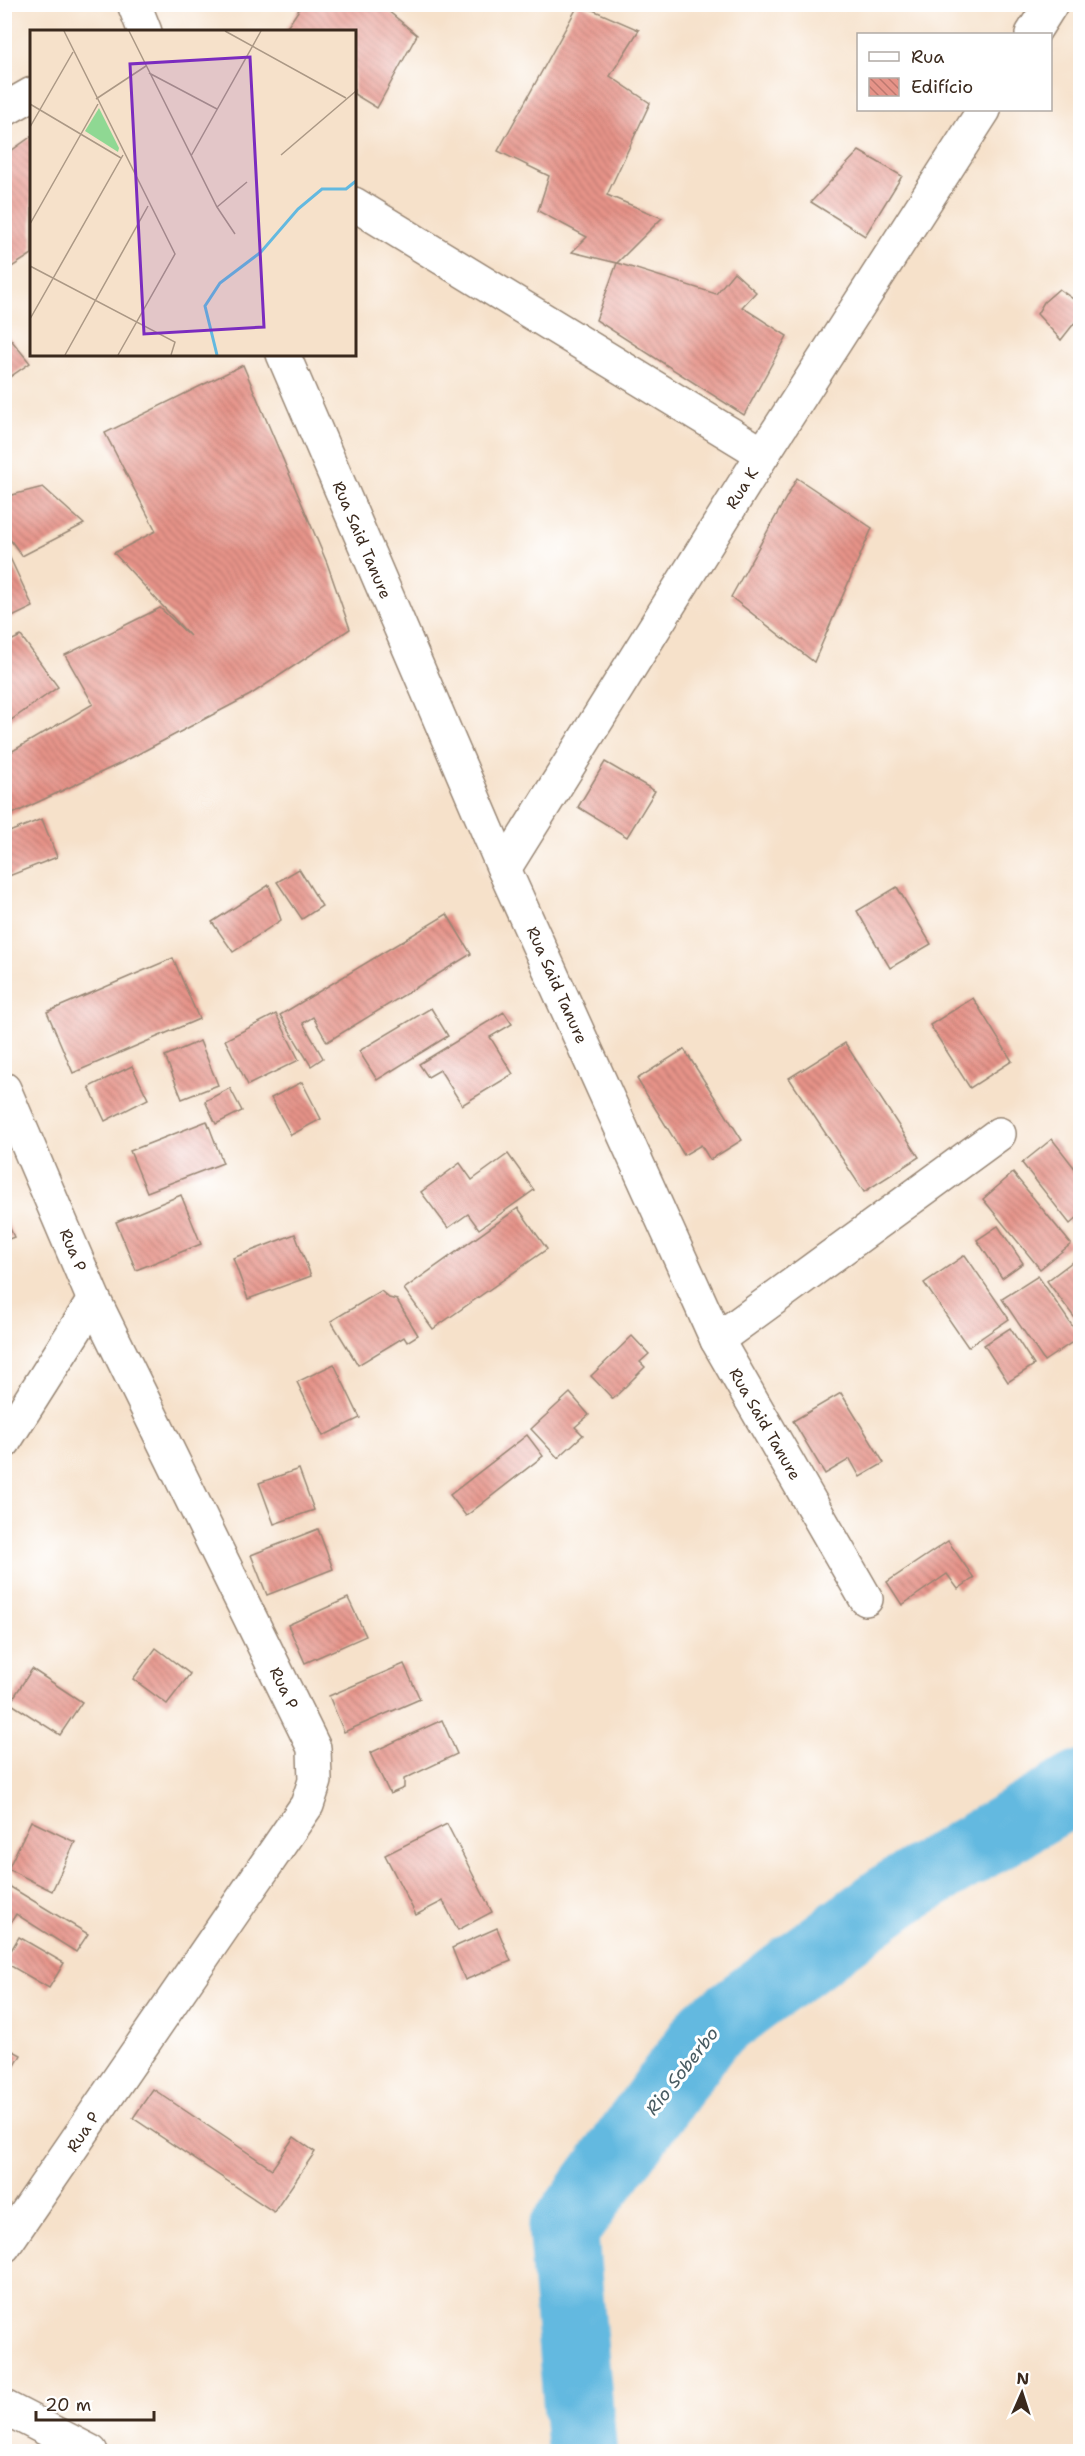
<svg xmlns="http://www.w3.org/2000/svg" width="1085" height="2456" font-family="'Shantell Sans',sans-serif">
  <defs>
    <pattern id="building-back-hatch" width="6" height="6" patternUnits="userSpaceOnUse" patternTransform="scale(1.5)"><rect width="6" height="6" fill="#e69388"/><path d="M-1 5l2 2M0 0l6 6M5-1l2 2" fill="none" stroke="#bc786f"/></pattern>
  </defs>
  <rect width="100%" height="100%" fill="#fff"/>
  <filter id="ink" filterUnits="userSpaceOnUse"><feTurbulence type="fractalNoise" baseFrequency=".0167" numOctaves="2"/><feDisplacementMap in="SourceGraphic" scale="12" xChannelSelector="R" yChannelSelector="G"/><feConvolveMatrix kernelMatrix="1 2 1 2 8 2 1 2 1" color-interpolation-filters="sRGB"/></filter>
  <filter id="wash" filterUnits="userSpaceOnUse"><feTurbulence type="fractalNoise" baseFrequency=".008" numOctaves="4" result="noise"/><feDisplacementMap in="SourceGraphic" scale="24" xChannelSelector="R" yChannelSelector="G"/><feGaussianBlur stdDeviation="1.35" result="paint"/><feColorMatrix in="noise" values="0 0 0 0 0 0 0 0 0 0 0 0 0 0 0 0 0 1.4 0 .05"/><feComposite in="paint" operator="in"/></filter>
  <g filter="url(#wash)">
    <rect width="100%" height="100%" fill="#f6e1ca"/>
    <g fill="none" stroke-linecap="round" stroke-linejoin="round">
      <polyline stroke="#63b9e0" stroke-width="70" points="582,2452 563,2231 709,2031 894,1895 1080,1786"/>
    </g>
    <g id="blocks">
      <g fill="url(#building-back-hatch)">
        <polygon points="579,4 639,30 610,76 650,103 607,195 662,218 617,263 716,294 734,272 756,292 742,307 787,336 744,415 596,320 617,263 572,252 587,237 538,211 549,176 498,151"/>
        <polygon points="302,5 381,5 417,35 377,108 354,94 354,32 284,32"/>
        <polygon points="32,136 32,254 4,272 4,156"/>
        <polygon points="859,151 902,176 865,236 811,202"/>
        <polygon points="1059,289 1080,304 1080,316 1061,340 1037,314 1044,302"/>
        <polygon points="4,331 30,363 4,381"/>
        <polygon points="243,365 327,563 350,629 250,695 121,763 4,818 4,756 93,704 65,655 160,608 190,636 114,553 156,531 105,433"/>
        <polygon points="797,478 872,528 814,662 731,597"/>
        <polygon points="43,487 84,524 22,556 4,531 4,497"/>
        <polygon points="4,545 33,607 4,621"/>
        <polygon points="21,636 58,687 4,725 4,644"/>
        <polygon points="605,762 655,791 627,837 578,807"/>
        <polygon points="42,819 57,857 4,878 4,834"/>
        <polygon points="299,869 322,906 302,919 277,882"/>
        <polygon points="269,885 281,920 233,952 212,922"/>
        <polygon points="897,887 931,944 890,968 857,911"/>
        <polygon points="447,914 471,954 327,1042 313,1017 303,1023 323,1058 311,1066 280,1015"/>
        <polygon points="173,958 199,1019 73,1073 47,1012"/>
        <polygon points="973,998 1012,1061 970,1088 930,1025"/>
        <polygon points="431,1008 448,1036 377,1080 359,1051"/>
        <polygon points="504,1012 512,1024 490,1037 513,1074 462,1105 440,1070 428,1077 419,1064"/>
        <polygon points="276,1014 299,1060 248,1085 225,1040"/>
        <polygon points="200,1041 218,1085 182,1099 165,1056"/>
        <polygon points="845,1043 919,1157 864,1192 789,1078"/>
        <polygon points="684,1049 742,1140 710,1160 701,1145 684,1155 637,1079"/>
        <polygon points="132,1066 148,1099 105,1121 89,1087"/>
        <polygon points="302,1082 321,1119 291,1135 271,1098"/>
        <polygon points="230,1088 242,1111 216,1124 205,1101"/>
        <polygon points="207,1121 223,1163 147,1192 130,1151"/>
        <polygon points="1052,1139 1080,1175 1080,1215 1070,1224 1022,1163"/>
        <polygon points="508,1154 534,1190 479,1229 468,1214 448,1228 421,1192 460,1163 472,1180"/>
        <polygon points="1013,1173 1071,1244 1040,1269 983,1199"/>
        <polygon points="181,1195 201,1244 136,1270 116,1222"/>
        <polygon points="518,1208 547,1249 433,1329 404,1289"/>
        <polygon points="4,1215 14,1237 4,1241"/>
        <polygon points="998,1226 1023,1263 1002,1278 977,1240"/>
        <polygon points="295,1234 311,1276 248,1299 233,1258"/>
        <polygon points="965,1255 1009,1319 968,1347 924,1283"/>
        <polygon points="1080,1256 1080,1325 1047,1281"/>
        <polygon points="1038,1276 1080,1337 1044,1361 1002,1299"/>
        <polygon points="381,1291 389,1298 397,1300 418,1335 407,1342 404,1337 358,1365 331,1321"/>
        <polygon points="1010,1328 1034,1365 1008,1382 984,1345"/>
        <polygon points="632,1336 649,1354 640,1362 645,1367 613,1399 591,1376"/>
        <polygon points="334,1364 360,1418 323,1436 297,1382"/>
        <polygon points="570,1393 589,1415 575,1427 583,1435 558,1458 531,1429"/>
        <polygon points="841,1393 884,1463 860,1477 850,1459 825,1474 793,1421"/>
        <polygon points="527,1435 543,1456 466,1516 450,1495"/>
        <polygon points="299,1469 314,1510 274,1524 259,1483"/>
        <polygon points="318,1529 333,1569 267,1595 251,1555"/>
        <polygon points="948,1541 974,1578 958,1589 947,1574 902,1605 887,1582"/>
        <polygon points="348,1598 366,1636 305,1663 288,1625"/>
        <polygon points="156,1648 190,1674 167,1704 133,1679"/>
        <polygon points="404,1664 420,1699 344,1732 329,1696"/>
        <polygon points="32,1669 82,1702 60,1735 10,1703"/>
        <polygon points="442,1720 457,1754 404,1779 404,1788 390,1794 370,1753"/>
        <polygon points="31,1821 75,1842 52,1891 8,1869"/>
        <polygon points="447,1824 492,1912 458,1930 443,1901 416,1915 385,1855"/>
        <polygon points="4,1883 88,1934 76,1952 16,1914 8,1927 4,1925"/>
        <polygon points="497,1928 511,1961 465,1980 452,1948"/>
        <polygon points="19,1937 64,1963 49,1988 4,1962"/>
        <polygon points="4,2046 21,2055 4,2085"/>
        <polygon points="153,2089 272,2169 294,2137 315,2152 274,2212 133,2118"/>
      </g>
    </g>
  </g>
  <g filter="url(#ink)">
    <use href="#blocks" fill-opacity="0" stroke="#988674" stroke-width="1.5"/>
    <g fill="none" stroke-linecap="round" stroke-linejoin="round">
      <defs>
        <g id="minor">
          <polyline points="134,4 145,32"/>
          <polyline points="1032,34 1051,4"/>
          <polyline points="4,110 32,94"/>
          <polyline points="354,204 763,454"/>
          <polyline points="283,354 504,869 717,1340 866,1599"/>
          <polyline points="504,869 763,454 984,110"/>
          <polyline points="4,1089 94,1300 314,1748 315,1781 307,1805 4,2246"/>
          <polyline points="717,1340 999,1134"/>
          <polyline points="4,1442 94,1300"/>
          <polyline points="4,2407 91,2452"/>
        </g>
      </defs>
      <use href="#minor" stroke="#988674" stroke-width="36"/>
      <use href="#minor" stroke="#fff" stroke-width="33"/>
    </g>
  </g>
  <g text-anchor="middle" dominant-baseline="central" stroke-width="6" stroke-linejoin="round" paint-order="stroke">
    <g font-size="16" fill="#3b2a1e" stroke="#fff">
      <text transform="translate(742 488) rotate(-58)">Rua K</text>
      <text transform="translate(362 540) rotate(67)">Rua Said Tanure</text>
      <text transform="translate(557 985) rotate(66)">Rua Said Tanure</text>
      <text transform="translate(73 1250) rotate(67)">Rua P</text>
      <text transform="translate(765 1424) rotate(60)">Rua Said Tanure</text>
      <text transform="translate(284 1688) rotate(64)">Rua P</text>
      <text transform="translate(83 2132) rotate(-56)">Rua P</text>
    </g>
    <g font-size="18" font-style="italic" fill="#495c62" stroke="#fff">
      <text transform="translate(682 2071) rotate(-52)">Rio Soberbo</text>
    </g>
  </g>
  <g transform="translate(30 30)">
    <rect width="326" height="326" fill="#f6e1ca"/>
    <path d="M69 78 89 118 88 122 55 101Z" fill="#8fd893"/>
    <path fill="none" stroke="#63b9e0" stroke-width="3" d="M187 325 175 276 190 253 231 222 268 179 292 159H316L326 151"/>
    <path fill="none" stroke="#ab9885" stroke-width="1.5" d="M34 1 145 224 88 325M99 1 187 177 205 204M195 1 316 68M119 43 187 79M66 69 116 36M0 74 91 128M0 97 43 22M251 125 326 61M161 126 231 1M187 177 217 152M0 194 68 74M0 236 145 312 141 325M0 289 93 125M35 325 118 176"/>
    <path fill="#7b2cbf" fill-opacity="0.15" stroke="#7b2cbf" stroke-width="3" d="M220 27 234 297 114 304 100 34Z"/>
    <rect width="326" height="326" fill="none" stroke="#3b2a1e" stroke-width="3"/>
  </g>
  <rect width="1085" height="2456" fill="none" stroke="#fff" stroke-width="24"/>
  <rect x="857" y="33" width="195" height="78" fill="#ffffff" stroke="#b1aaa5" stroke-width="1.5"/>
  <rect x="869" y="52" width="30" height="9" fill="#ffffff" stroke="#b1aaa5" stroke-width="1.5"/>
  <text x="911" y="63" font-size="18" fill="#3b2a1e">Rua</text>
  <rect x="869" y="78" width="30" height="18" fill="url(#building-back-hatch)" stroke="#b1aaa5" stroke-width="1.5"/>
  <text x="911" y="93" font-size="18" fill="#3b2a1e">Edifício</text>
  <g transform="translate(1022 2393) rotate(3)" stroke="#ffffff" stroke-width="4.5" paint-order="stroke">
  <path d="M0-4.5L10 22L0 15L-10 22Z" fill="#3b2a1e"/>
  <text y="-9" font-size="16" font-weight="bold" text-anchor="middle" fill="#3b2a1e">N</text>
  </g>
  <path d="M36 2411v9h118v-9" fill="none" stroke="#3b2a1e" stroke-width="3"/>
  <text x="45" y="2411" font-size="18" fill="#3b2a1e" stroke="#ffffff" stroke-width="4.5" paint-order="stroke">20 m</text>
</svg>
